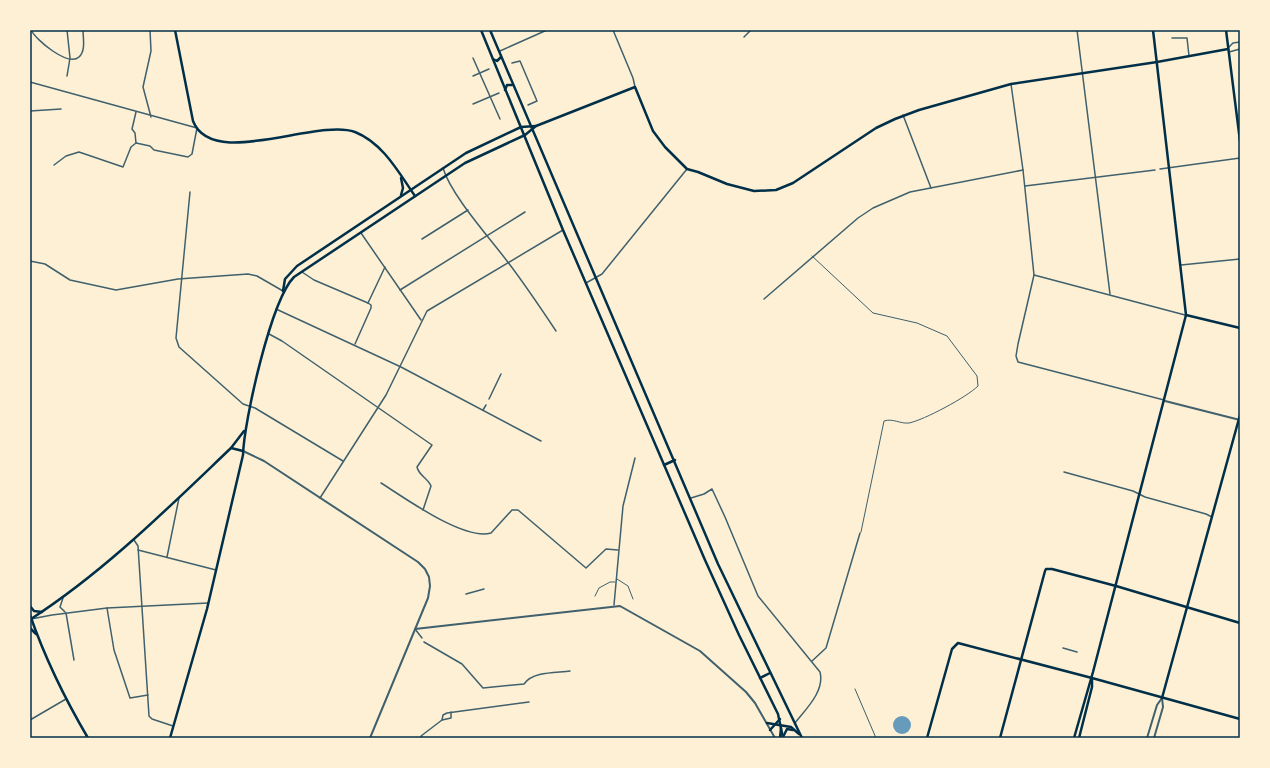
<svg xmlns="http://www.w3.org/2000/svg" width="1270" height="768" font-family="'Roboto Serif',serif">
  <rect width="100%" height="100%" fill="#fdf0d5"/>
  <circle fill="#669bbc" cx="902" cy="725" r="9"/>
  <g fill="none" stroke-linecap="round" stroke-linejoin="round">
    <g stroke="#3f606c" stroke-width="1">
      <path d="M812 256 873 313 917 323 947 336 977 376 978 386C967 397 924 420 909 423 900 424 893 418 884 421L861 532"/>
      <polyline points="617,579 628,586 633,599"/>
      <polyline points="595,596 599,588 610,582 615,582"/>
      <polyline points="855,689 876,738"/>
    </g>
    <g stroke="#3f606c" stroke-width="1.5">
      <polyline points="613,30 633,78 635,87"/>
      <polyline points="473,58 500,119"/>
      <polyline points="512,63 520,61 537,101 528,105"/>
      <polyline points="473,76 489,69"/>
      <polyline points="473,104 499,93"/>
    </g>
    <g stroke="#3f606c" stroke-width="1.5">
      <path d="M31 30C36 40 68 67 79 57 86 51 83 38 83 30"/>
      <polyline points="150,30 151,51 143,87 151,117"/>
      <polyline points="1077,30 1110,294"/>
      <polyline points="744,37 751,30"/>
      <polyline points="1172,38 1187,38 1189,56"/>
      <polyline points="1228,48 1233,43 1240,42"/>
      <polyline points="500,51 547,30"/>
      <polyline points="1229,52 1240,49"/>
      <polyline points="67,76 70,58 67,30"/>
      <polyline points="30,82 197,128 192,154 188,157 154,150 150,146 136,143 131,147 123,167 79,152 66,156 54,165"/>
      <polyline points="1011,84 1023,170 1034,275 1018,344 1016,356 1018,362 1164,400"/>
      <polyline points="30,111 61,109"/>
      <polyline points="136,112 132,129 135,133 136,143"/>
      <polyline points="903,115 931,188"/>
      <path d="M443 168C451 195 489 237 507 261 524 283 540 307 556 331"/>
      <polyline points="1160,169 1240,158"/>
      <polyline points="1025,186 1155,170"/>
      <polyline points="190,192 176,338 179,347 243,404 255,408 343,461"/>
      <polyline points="361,233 421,320"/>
      <polyline points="422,239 468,210"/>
      <polyline points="30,261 45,264 70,280 116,290 178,279 248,274 257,276 283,291"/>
      <polyline points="1181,265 1240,259"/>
      <polyline points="302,272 314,280 368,303"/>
      <polyline points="1034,275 1185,315"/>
      <polyline points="586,283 602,274 687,169"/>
      <polyline points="400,290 525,212"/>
      <polyline points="764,299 858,218 873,208 910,192 1023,170"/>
      <polyline points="368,303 385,267"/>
      <polyline points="276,309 401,367 541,441"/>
      <path d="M269 334 282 341 432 445 417 467C419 476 428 478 431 486L423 510"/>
      <polyline points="355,344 371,308 371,305 368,303"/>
      <polyline points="489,399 501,374"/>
      <polyline points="483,410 486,405"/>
      <polyline points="1064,472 1133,491 1145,497 1206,514 1212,517"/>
      <path d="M381 483C405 498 464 541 491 533L512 510H518L586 568 606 549 618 550"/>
      <polyline points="320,498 386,395 427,311 563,230"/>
      <path d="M691 498 704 494 712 489 725 517 758 596 820 672C825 691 806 709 795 723"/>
      <polyline points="134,540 138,546 149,716 152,719 173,726"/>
      <polyline points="138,550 216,570"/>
      <polyline points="167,557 179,498"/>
      <polyline points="466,594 484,589"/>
      <polyline points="63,598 60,607 65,612"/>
      <polyline points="614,605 623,506 635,458"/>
      <polyline points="107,608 114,650 130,698 148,695"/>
      <polyline points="66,613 74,660"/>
      <polyline points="31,619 52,615 107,608 208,603"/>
      <polyline points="415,629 422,638"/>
      <path d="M424 642 462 664 483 688 524 684C533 671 557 673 570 671"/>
      <polyline points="1063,648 1077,652"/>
      <polyline points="812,661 826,648 860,533"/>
      <polyline points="30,720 66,699"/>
      <polyline points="442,720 443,715 447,713 529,702"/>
      <polyline points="422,738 421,736 442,720 451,718 451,712"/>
    </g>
    <g stroke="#3f606c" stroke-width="2">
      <polyline points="1165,401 1240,420"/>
      <polyline points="243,451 264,461 418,562 425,569 429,577 430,586 428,598 370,738"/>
      <polyline points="415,629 620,606 700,651 746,692 755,703 775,738"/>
      <polyline points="1147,738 1157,705 1162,698"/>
      <polyline points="1154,738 1163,707 1162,698"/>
    </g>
    <g stroke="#003049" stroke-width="2.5">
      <path d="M175 30 193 121C212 170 316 118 355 132 383 143 399 173 415 196"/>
      <polyline points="401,178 403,188 401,195"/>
      <polyline points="283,291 285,279 297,266 466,153 521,127 536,126"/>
      <polyline points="1186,315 1240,328"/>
      <polyline points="231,448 243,451"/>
      <polyline points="30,606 34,611 42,612"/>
      <path d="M30 615C45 658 65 699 88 738"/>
      <path d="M31 619C105 571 167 509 231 448L244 431"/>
      <polyline points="30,628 36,634"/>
      <path d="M170 738 207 609 243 455C244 421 271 300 294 277L465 163 525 135 536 126 635 87 653 131 665 147 687 169 698 172 727 184 754 191 776 190 793 183 876 128 895 119 919 110 1011 84 1157 62 1228 49"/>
      <polyline points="927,738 952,649 958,643 1092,678"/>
      <polyline points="1000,738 1045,571 1046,569 1052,569 1116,586"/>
    </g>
    <g stroke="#003049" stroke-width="2.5">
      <polyline points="481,30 563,230 705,560 739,635 778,714 783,738"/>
      <polyline points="490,30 718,564 802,738"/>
      <polyline points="1226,30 1240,141"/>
      <polyline points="493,59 497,61 501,57"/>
      <polyline points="505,90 507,85 512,85"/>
      <polyline points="664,465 675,460"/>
      <polyline points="1116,586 1240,623"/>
      <polyline points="760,678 770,673"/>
      <polyline points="1092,678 1240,719"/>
      <polyline points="1162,698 1240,415"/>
      <polyline points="767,723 791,727 799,734"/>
      <polyline points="770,730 780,719"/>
      <polyline points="783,737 787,729 793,730"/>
      <polyline points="780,738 781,728"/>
      <polyline points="1074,738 1093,672 1186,315 1153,30"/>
      <polyline points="1079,738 1092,687 1092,679"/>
    </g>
  </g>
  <rect width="1270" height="768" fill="none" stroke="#fdf0d5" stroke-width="62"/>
  <rect x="31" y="31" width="1208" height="706" fill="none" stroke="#003049" stroke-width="1.5"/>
</svg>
